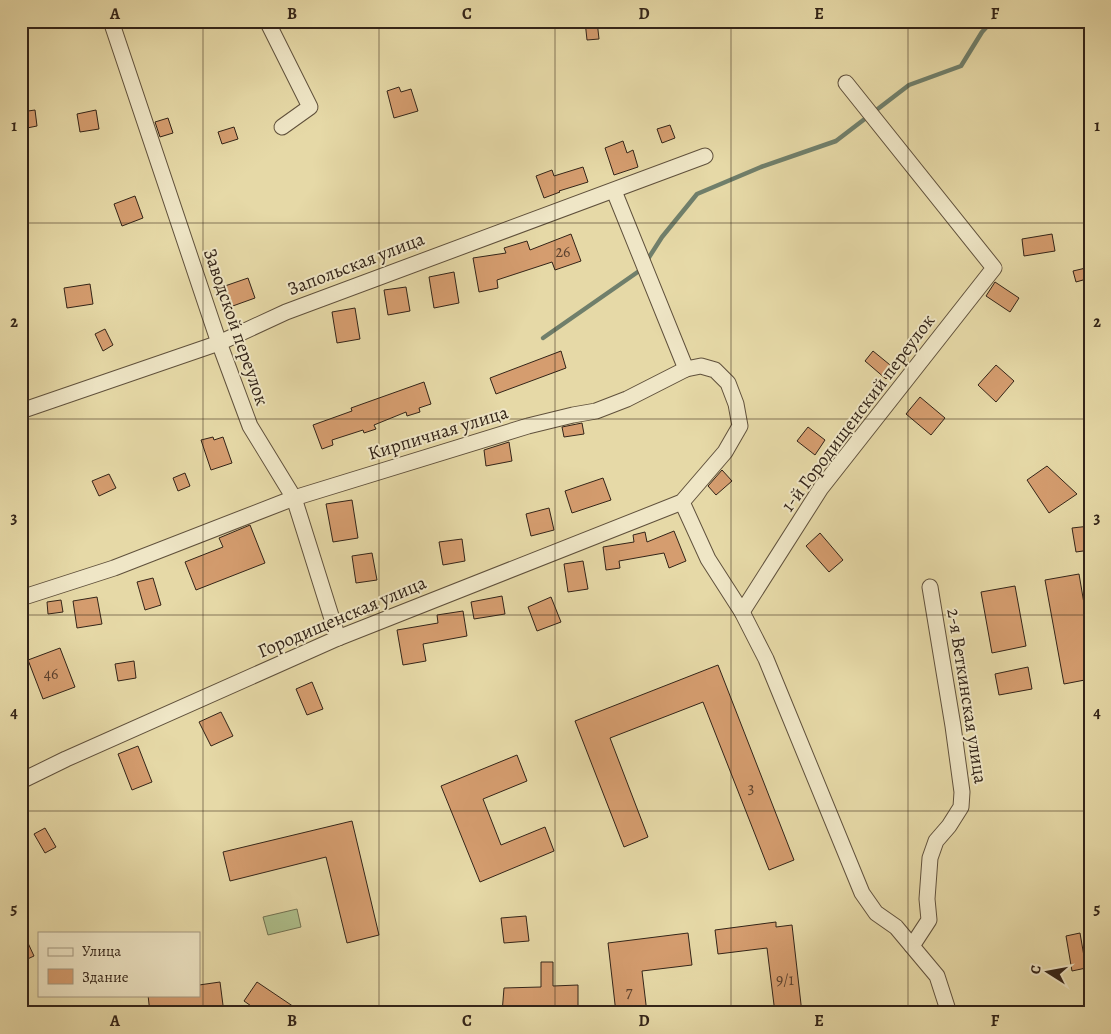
<svg xmlns="http://www.w3.org/2000/svg" width="1111" height="1034" font-family="Alegreya,serif">
  <rect width="100%" height="100%" fill="#e6d9a7"/>
  <filter id="stains"><feTurbulence type="fractalNoise" baseFrequency=".004" numOctaves="4"/><feColorMatrix values="0 0 0 0 .2 0 0 0 0 .09 0 0 0 0 .02 0 0 0 .5 -.17"/></filter>
  <radialGradient id="worn" r=".72"><stop offset=".6" stop-color="#630" stop-opacity="0"/><stop offset="1" stop-color="#630" stop-opacity=".3"/></radialGradient>
  <polygon fill="#aec08c" stroke="#707252" points="297,909 301,927 268,935 263,917"/>
  <g fill="none" stroke-linecap="round" stroke-linejoin="round">
    <g stroke="#707f6b" stroke-width="4.5">
      <polyline points="646,262 662,237 697,194 761,167 836,141 909,85 961,66 982,32 992,21"/>
      <polyline points="543,338 642,269"/>
    </g>
  </g>
  <g fill="#d59d6f" stroke="#332418">
    <polygon points="585,21 597,21 599,39 587,40"/>
    <polygon points="399,87 401,92 411,89 418,111 394,118 387,91"/>
    <polygon points="35,110 37,126 22,129 21,112"/>
    <polygon points="96,110 99,129 80,132 77,114"/>
    <polygon points="168,118 173,133 160,137 155,122"/>
    <polygon points="670,125 675,138 662,143 657,129"/>
    <polygon points="234,127 238,139 222,144 218,132"/>
    <polygon points="623,141 627,153 633,150 638,167 614,175 605,148"/>
    <polygon points="583,167 588,182 559,191 560,192 544,198 536,176 552,170 554,176"/>
    <polygon points="135,196 143,218 122,226 114,204"/>
    <polygon points="571,234 581,261 555,270 552,262 497,280 498,288 479,292 473,258 506,253 504,248 527,241 530,250"/>
    <polygon points="1052,234 1055,251 1024,256 1022,239"/>
    <polygon points="1090,267 1090,278 1076,282 1073,271"/>
    <polygon points="454,272 459,303 434,308 429,277"/>
    <polygon points="248,278 255,298 230,307 222,287"/>
    <polygon points="995,282 1019,298 1010,312 986,296"/>
    <polygon points="90,284 93,304 67,308 64,288"/>
    <polygon points="406,287 410,311 388,315 384,290"/>
    <polygon points="355,308 360,339 337,343 332,312"/>
    <polygon points="105,329 113,345 103,351 95,334"/>
    <polygon points="561,351 566,368 496,394 490,378"/>
    <polygon points="873,351 895,369 886,379 865,361"/>
    <polygon points="996,365 1014,381 996,402 978,385"/>
    <polygon points="424,382 431,404 419,408 420,412 407,416 406,412 374,425 376,429 364,433 363,430 332,440 333,445 322,449 313,425 352,411 351,408"/>
    <polygon points="920,397 945,418 931,435 906,414"/>
    <polygon points="582,423 584,434 564,437 562,427"/>
    <polygon points="808,427 825,440 815,455 797,441"/>
    <polygon points="213,437 214,440 223,437 232,463 211,470 201,440"/>
    <polygon points="509,442 512,461 486,466 484,450"/>
    <polygon points="1047,466 1077,494 1049,513 1027,480"/>
    <polygon points="722,470 732,481 716,495 708,486"/>
    <polygon points="185,473 190,486 178,491 173,478"/>
    <polygon points="109,474 116,488 99,496 92,481"/>
    <polygon points="603,478 611,500 572,513 565,491"/>
    <polygon points="352,500 358,538 333,542 326,504"/>
    <polygon points="549,508 554,530 531,536 526,514"/>
    <polygon points="250,525 265,563 196,590 185,562 223,547 219,538"/>
    <polygon points="1090,526 1090,550 1076,552 1072,528"/>
    <polygon points="674,531 686,561 669,568 664,553 619,561 620,568 606,570 603,547 634,542 633,535 645,532 647,542"/>
    <polygon points="820,533 843,560 829,572 806,546"/>
    <polygon points="462,539 465,561 443,565 439,542"/>
    <polygon points="372,553 377,580 356,583 352,556"/>
    <polygon points="583,561 588,589 568,592 564,564"/>
    <polygon points="1079,574 1090,639 1090,679 1064,684 1045,580"/>
    <polygon points="153,578 161,605 145,610 137,582"/>
    <polygon points="1015,586 1026,646 992,653 981,592"/>
    <polygon points="502,596 505,614 474,619 471,602"/>
    <polygon points="97,597 102,624 77,628 73,601"/>
    <polygon points="551,597 561,622 537,631 528,607"/>
    <polygon points="61,600 63,612 48,614 47,602"/>
    <polygon points="463,611 467,636 423,644 426,661 403,665 397,630 438,623 437,615"/>
    <polygon points="60,648 75,687 43,699 28,660"/>
    <polygon points="134,661 136,678 118,681 115,664"/>
    <polygon points="718,665 794,860 769,870 703,702 610,738 648,837 624,847 575,721"/>
    <polygon points="1028,667 1032,689 999,695 995,674"/>
    <polygon points="312,682 323,709 307,715 296,689"/>
    <polygon points="221,712 233,736 211,746 199,722"/>
    <polygon points="138,746 152,782 132,790 118,754"/>
    <polygon points="517,755 527,781 483,799 501,845 545,827 554,851 480,882 441,786"/>
    <polygon points="352,821 379,935 347,943 326,857 230,881 223,852"/>
    <polygon points="45,828 56,847 45,853 34,834"/>
    <polygon points="526,916 529,941 504,943 501,918"/>
    <polygon points="776,922 776,927 792,925 802,1013 775,1013 767,948 718,954 715,930"/>
    <polygon points="21,928 34,956 21,962"/>
    <polygon points="688,933 692,965 642,971 647,1013 616,1013 608,943"/>
    <polygon points="1080,933 1086,968 1072,971 1066,936"/>
    <polygon points="541,962 553,962 553,986 578,985 578,1013 502,1013 504,988 541,987"/>
    <polygon points="220,982 224,1013 150,1013 148,995 199,995 199,985"/>
    <polygon points="257,982 303,1013 261,1013 244,1001"/>
  </g>
  <g fill="none" stroke-linecap="round" stroke-linejoin="round">
    <defs>
      <g id="street">
        <polyline points="111,21 217,337 250,426 294,498 338,638"/>
        <polyline points="267,21 310,107 282,127"/>
        <polyline points="614,191 686,369"/>
        <polyline points="21,411 219,343 286,312 705,156"/>
        <polyline points="682,502 708,559 742,612 766,659 862,893 876,913 896,927 937,976 949,1013"/>
        <polyline points="21,598 114,568 294,498 528,426 573,415 596,411 627,399 686,369 701,366 715,370 728,383 736,404 740,426 725,452 682,502 338,638 66,759 21,781"/>
        <polyline points="742,612 821,488 994,268 846,83"/>
        <polyline points="912,946 929,920 927,899 930,858 936,841 949,826 961,807 962,792 953,726 930,587"/>
      </g>
    </defs>
    <use href="#street" stroke="#60513c" stroke-width="17"/>
    <use href="#street" stroke="#efe6c6" stroke-width="15"/>
  </g>
  <path fill="none" stroke="#332418" stroke-width="1" stroke-opacity="0.55" d="M203 21V1013M379 21V1013M555 21V1013M731 21V1013M908 21V1013M21 223H1090M21 419H1090M21 615H1090M21 811H1090"/>
  <g text-anchor="middle" dominant-baseline="central" stroke-width="4" stroke-linejoin="round" paint-order="stroke">
    <g font-size="16" fill="#5c422e">
      <text x="563" y="252">26</text>
      <text x="51" y="674">46</text>
      <text x="751" y="788">3</text>
      <text x="785" y="980">9/1</text>
      <text x="629" y="992">7</text>
    </g>
    <g font-size="19" fill="#332418" stroke="#efe6c6">
      <text transform="translate(356 264) rotate(-21)">Запольская улица</text>
      <text transform="translate(236 327) rotate(71)">Заводской переулок</text>
      <text transform="translate(858 413) rotate(-53)">1-й Городищенский переулок</text>
      <text transform="translate(438 433) rotate(-17)">Кирпичная улица</text>
      <text transform="translate(342 617) rotate(-23)">Городищенская улица</text>
      <text transform="translate(967 696) rotate(81)">2-я Веткинская улица</text>
    </g>
  </g>
  <rect width="1111" height="1034" fill="none" stroke="#e6d9a7" stroke-width="55"/>
  <rect x="38" y="932" width="162" height="65" fill="#efe6c6" stroke="#a49880"/>
  <rect x="48" y="948" width="25" height="8" fill="#efe6c6" stroke="#a49880"/>
  <text x="82" y="956" font-size="15" fill="#332418">Улица</text>
  <rect x="48" y="969" width="25" height="15" fill="#d59d6f" stroke="#a49880"/>
  <text x="82" y="982" font-size="15" fill="#332418">Здание</text>
  <g transform="translate(1048 972) rotate(281)" stroke="#efe6c6" stroke-width="4" paint-order="stroke">
  <path d="M0-4L9 19L0 12L-9 19Z" fill="#332418"/>
  <text y="-8" font-size="14" font-weight="bold" text-anchor="middle" fill="#332418">С</text>
  </g>
  <rect x="28" y="28" width="1056" height="978" fill="none" stroke="#332418" stroke-width="2"/>
  <g font-size="16" text-anchor="middle" font-weight="bold" fill="#332418">
    <text x="115" y="19">A</text>
    <text x="292" y="19">B</text>
    <text x="467" y="19">C</text>
    <text x="644" y="19">D</text>
    <text x="819" y="19">E</text>
    <text x="995" y="19">F</text>
    <text x="14" y="131">1</text>
    <text x="1097" y="131">1</text>
    <text x="14" y="327">2</text>
    <text x="1097" y="327">2</text>
    <text x="14" y="523">3</text>
    <text x="1097" y="523">3</text>
    <text x="14" y="718">4</text>
    <text x="1097" y="718">4</text>
    <text x="14" y="914">5</text>
    <text x="1097" y="914">5</text>
    <text x="115" y="1026">A</text>
    <text x="292" y="1026">B</text>
    <text x="467" y="1026">C</text>
    <text x="644" y="1026">D</text>
    <text x="819" y="1026">E</text>
    <text x="995" y="1026">F</text>
  </g>
  <rect width="100%" height="100%" filter="url(#stains)"/>
  <rect width="100%" height="100%" fill="url(#worn)"/>
</svg>
